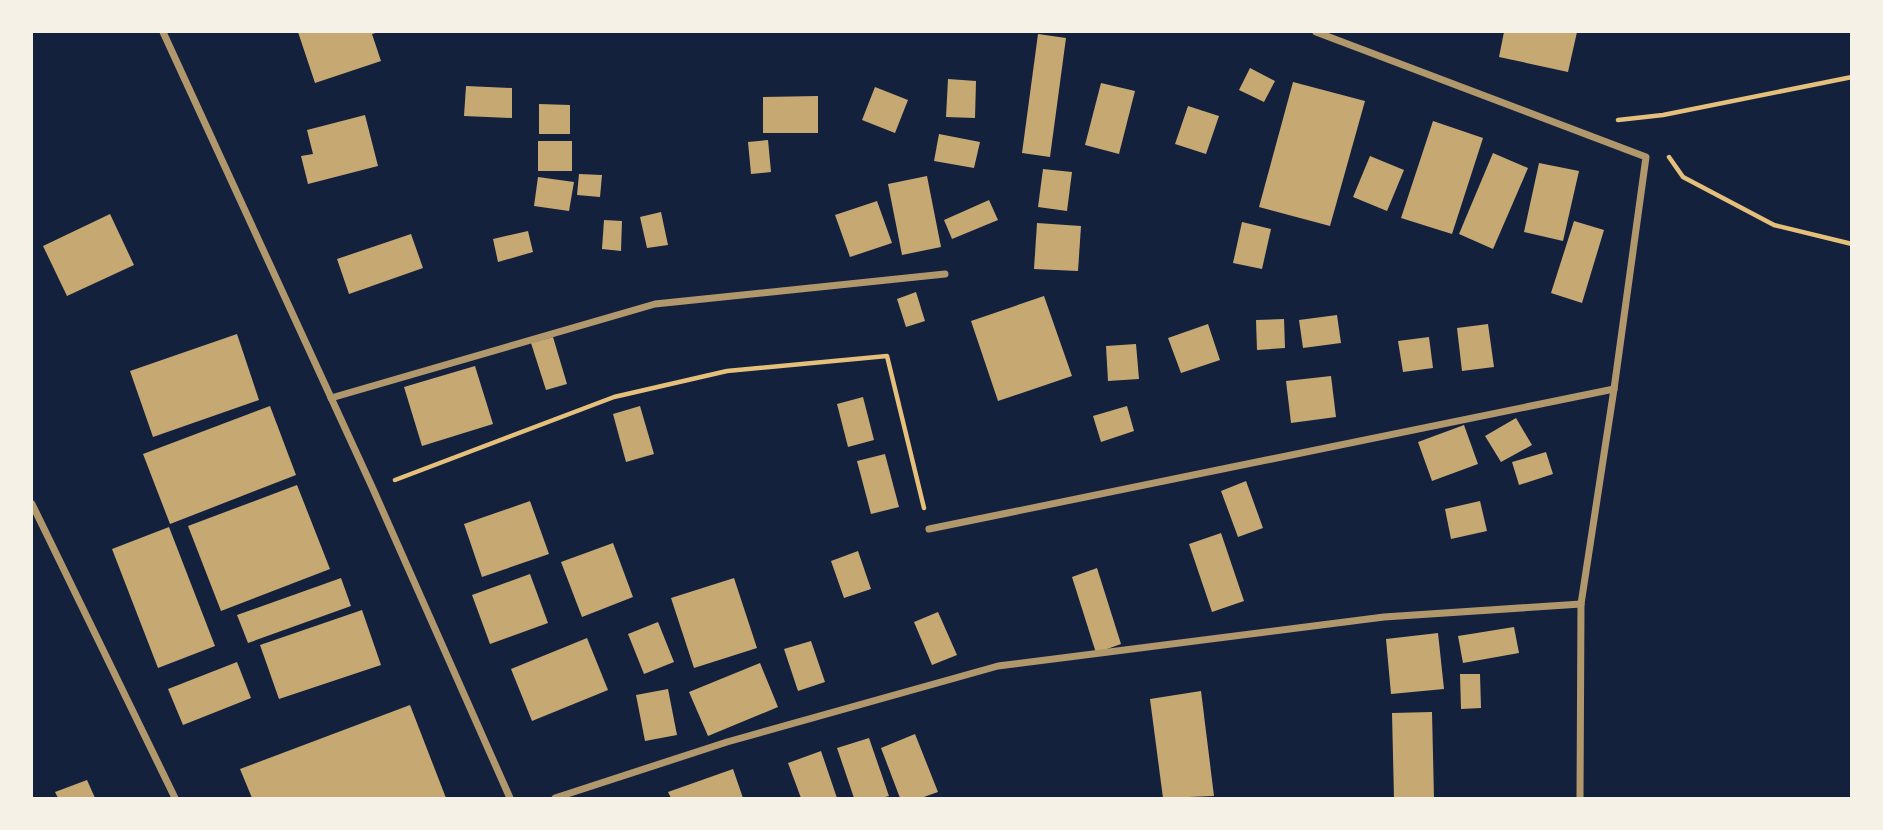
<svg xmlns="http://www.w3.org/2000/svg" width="1883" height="830" font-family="'IBM Plex Sans',sans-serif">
  <rect width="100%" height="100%" fill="#14213d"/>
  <g fill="#c6a872">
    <polygon points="298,32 379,32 372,34 381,61 315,83"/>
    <polygon points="1504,32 1577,32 1568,72 1499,57"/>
    <polygon points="1038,34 1066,38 1050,157 1022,153"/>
    <polygon points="1250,68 1275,81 1264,102 1239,90"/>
    <polygon points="948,79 976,81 975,118 946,117"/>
    <polygon points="1293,82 1365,101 1330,226 1259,207"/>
    <polygon points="1101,83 1135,91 1119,154 1085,145"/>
    <polygon points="466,86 512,88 512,118 464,116"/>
    <polygon points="875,87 908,100 895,133 862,120"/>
    <polygon points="818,96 818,133 763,133 763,97"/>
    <polygon points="539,104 570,105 570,134 539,134"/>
    <polygon points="1188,106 1219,116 1206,154 1175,144"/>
    <polygon points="365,115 378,166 308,184 301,156 313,154 307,130"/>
    <polygon points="1433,121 1483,138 1452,234 1401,218"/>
    <polygon points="939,134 980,142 974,168 934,161"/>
    <polygon points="768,140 771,172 751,174 748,142"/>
    <rect x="538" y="141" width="34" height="30"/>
    <polygon points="1493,153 1528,168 1493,249 1459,234"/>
    <polygon points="1370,156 1404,170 1387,211 1353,197"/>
    <polygon points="1539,163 1579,171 1563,241 1524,232"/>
    <polygon points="1043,169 1072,172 1067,211 1038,207"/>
    <polygon points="579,174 602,175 600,197 577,195"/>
    <polygon points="927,176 941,247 902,255 888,184"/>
    <polygon points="538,177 574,182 569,211 534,206"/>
    <polygon points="989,200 998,220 952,239 944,220"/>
    <polygon points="877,201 892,243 850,257 835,215"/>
    <polygon points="661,212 668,245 647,248 640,217"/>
    <polygon points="110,214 134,265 67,296 43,246"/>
    <polygon points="604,220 622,221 621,251 602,249"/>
    <polygon points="1574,221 1604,230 1582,303 1551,293"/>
    <polygon points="1242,222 1271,229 1262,269 1233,263"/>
    <polygon points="1037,223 1081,226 1078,271 1034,269"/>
    <polygon points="528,231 533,252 498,262 493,239"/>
    <polygon points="411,234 423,268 349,294 337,259"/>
    <polygon points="916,292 925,321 906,327 897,299"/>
    <polygon points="1044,296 1072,376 998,401 971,321"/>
    <polygon points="1337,315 1341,343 1303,348 1299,320"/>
    <polygon points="1284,319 1285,348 1257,350 1256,320"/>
    <polygon points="1208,324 1220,360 1181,373 1168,338"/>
    <polygon points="1488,324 1494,367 1462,371 1457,328"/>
    <polygon points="237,334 259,400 153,437 130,371"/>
    <polygon points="553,337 567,384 546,390 531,343"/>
    <polygon points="1429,337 1433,368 1403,372 1398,341"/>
    <polygon points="1136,344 1139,379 1108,381 1106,346"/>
    <polygon points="475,366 493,424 422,446 404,387"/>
    <polygon points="1331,376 1336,417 1291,423 1286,381"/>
    <polygon points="863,397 874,440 848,447 837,404"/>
    <polygon points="270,406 296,475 170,524 143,454"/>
    <polygon points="640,406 654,454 626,462 613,414"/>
    <polygon points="1127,406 1134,431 1101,442 1093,416"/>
    <polygon points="1516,418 1532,445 1501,462 1485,436"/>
    <polygon points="1464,425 1478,464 1432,481 1418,442"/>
    <polygon points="1546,452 1553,474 1519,485 1512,462"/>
    <polygon points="885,454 899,507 871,514 857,461"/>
    <polygon points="1246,481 1263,528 1238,537 1221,491"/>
    <polygon points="297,485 330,569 221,611 188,526"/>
    <polygon points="530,501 549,554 482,577 464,524"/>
    <polygon points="1480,501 1487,531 1451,539 1445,509"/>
    <polygon points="169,527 215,646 158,668 112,549"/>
    <polygon points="1221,533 1244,601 1212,612 1189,544"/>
    <polygon points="613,543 633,597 582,617 561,562"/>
    <polygon points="858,551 871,589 844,598 831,561"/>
    <polygon points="1097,568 1121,644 1096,653 1072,577"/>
    <polygon points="530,574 548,623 490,644 472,595"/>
    <polygon points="341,578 351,606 248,643 237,615"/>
    <polygon points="734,578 757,648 694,668 671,598"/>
    <polygon points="362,610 381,665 279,699 260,645"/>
    <polygon points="938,612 957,655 932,665 914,622"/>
    <polygon points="658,622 674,662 644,674 628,634"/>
    <polygon points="1514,627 1519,653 1463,663 1458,636"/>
    <polygon points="1438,633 1444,689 1391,694 1386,639"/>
    <polygon points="587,638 608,690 532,721 511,669"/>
    <polygon points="811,641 825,682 798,691 784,649"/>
    <polygon points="237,662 251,698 183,725 168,689"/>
    <polygon points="760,663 778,707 708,736 689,692"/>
    <polygon points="1460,674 1480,674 1481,708 1461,709"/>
    <polygon points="668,689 677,735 645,741 636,695"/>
    <polygon points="1201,691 1214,796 1163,798 1150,699"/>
    <polygon points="410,705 446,798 252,798 240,769"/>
    <polygon points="1432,712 1434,798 1394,798 1392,713"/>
    <polygon points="915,734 938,792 921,798 900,798 881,748"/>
    <polygon points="869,738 889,796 881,798 854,798 837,748"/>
    <polygon points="821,751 837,798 801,798 788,763"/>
    <polygon points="733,769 743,798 671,798 668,792"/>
    <polygon points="87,780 95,798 58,798 55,792"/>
  </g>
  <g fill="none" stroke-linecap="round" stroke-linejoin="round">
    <g stroke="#e5c07b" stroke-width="4.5">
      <polyline points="1618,120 1663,115 1852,77"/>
      <polyline points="1669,157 1683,177 1774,225 1852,244"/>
      <polyline points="395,480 614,397 727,371 887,356 924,508"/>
    </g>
    <g stroke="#b1986c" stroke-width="7">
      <polyline points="163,32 373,489 510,798"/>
      <polyline points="1316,32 1646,157 1614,389 1581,604 1580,798"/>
      <polyline points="331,398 655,304 945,274"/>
      <polyline points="32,504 175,798"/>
      <polyline points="929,529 1614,389"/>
      <polyline points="555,798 727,742 998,666 1384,617 1581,604"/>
    </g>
  </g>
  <rect width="1883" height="830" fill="none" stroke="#f6f1e7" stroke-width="66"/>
</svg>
